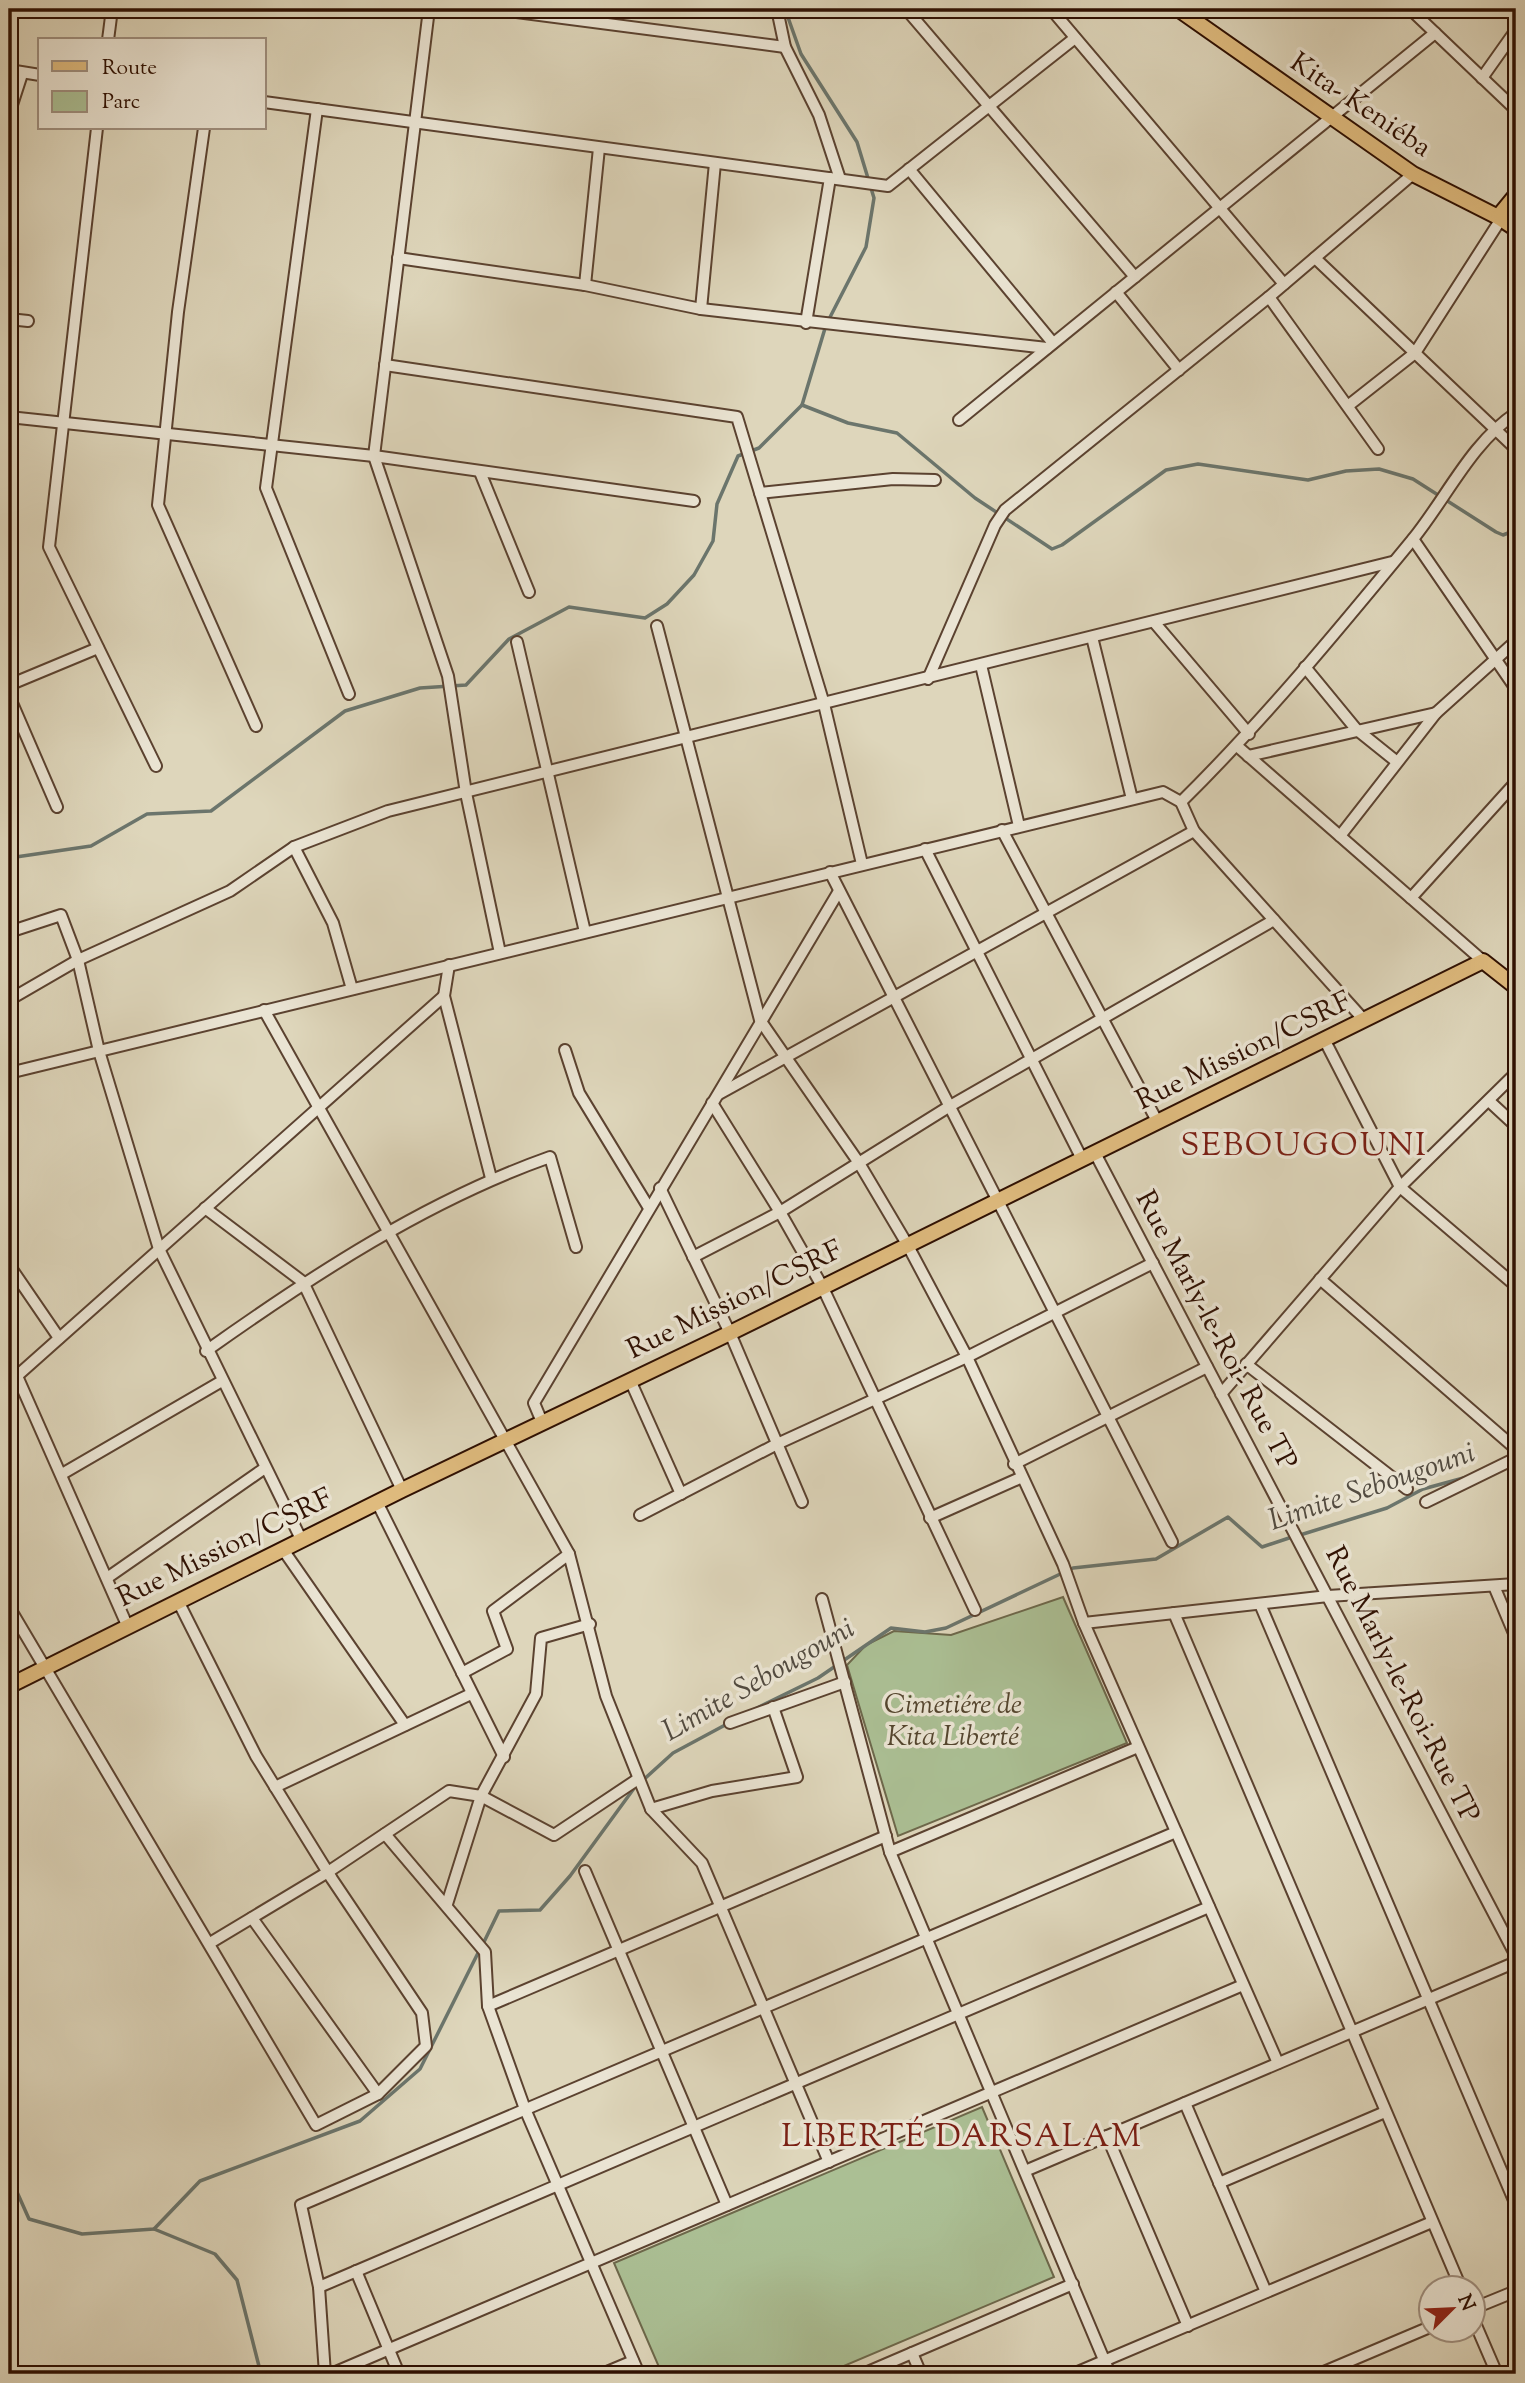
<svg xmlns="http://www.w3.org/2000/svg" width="1525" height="2383" font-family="'Sorts Mill Goudy',serif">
  <rect width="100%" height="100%" fill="#ded6bb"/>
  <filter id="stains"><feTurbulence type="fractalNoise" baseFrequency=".00286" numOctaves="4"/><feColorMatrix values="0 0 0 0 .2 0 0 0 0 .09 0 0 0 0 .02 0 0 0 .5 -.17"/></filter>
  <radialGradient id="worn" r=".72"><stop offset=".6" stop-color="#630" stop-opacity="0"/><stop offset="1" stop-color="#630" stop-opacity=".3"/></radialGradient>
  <g fill="#abbf94" stroke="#6d684b" stroke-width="2">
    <polygon points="1063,1597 1127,1743 898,1836 847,1665 866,1645 894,1631 951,1635"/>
    <polygon points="982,2107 1054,2277 825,2374 662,2374 614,2263"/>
  </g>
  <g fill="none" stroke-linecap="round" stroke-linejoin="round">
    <g stroke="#6b756c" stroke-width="3.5">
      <polyline points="802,405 848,423 897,433 975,498 1052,549 1062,545 1166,470 1198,464 1308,480 1346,471 1379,469 1413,479 1496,532 1503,535 1516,530"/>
      <polyline points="9,858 91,846 147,814 211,811 345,711 420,688 466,685 509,639 569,607 645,618 667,604 694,575 713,541 717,504 738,456 759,448 802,405 826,325 866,247 874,198 857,142 801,54 785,9"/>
      <polyline points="1300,1535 1387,1508 1423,1489 1467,1477"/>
      <polyline points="755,1709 818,1678 891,1628 925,1632 946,1628 1073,1568 1156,1559 1228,1517 1262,1547 1292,1537"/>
      <polyline points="641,1782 673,1753 727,1724"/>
      <polyline points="483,1944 499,1911 540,1910 570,1876 635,1787"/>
      <polyline points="9,2174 29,2219 82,2234 154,2229 200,2181 360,2121 420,2069 479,1951"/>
      <polyline points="154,2229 215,2254 237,2280 261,2374"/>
    </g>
    <defs>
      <g id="minor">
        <polyline points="429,9 374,456 448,676 466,793 500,953"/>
        <polyline points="493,9 785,47"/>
        <polyline points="777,9 785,47 819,115 840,179"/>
        <polyline points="906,9 1135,277"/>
        <polyline points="1051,9 1284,284"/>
        <polyline points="1410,9 1516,110"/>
        <polyline points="108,40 112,9"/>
        <polyline points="9,70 40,75"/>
        <polyline points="1482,78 1516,30"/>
        <polyline points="264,102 888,186 1075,38"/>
        <polyline points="317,109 266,488 349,694"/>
        <polyline points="9,114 22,74"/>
        <polyline points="97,128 49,547 156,766"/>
        <polyline points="204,128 178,312 158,505 256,726"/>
        <polyline points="909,169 1053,343"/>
        <polyline points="398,258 585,285 701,309 1047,348"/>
        <polyline points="1315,258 1516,449"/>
        <polyline points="585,285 599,148"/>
        <polyline points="1116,292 1179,370"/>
        <polyline points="1269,297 1378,449"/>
        <polyline points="701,309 715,163"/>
        <polyline points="9,319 28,321"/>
        <polyline points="806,323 830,178"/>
        <polyline points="385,365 737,417 824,704 862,864"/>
        <polyline points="1349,405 1415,353 1501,219"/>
        <polyline points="9,417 374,456 694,501"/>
        <polyline points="959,420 1435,33"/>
        <polyline points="480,472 529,592"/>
        <polyline points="760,493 893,479 935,480"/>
        <polyline points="1413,539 1516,689"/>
        <polyline points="1154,622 1249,734"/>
        <polyline points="657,626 760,1020 859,1163 907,1244 967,1357 1063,1564 1084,1623 1278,2063"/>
        <polyline points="1092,637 1132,799"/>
        <polyline points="517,642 585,932"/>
        <polyline points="981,665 1019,826"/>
        <polyline points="1305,667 1356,729 1397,762"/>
        <polyline points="928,679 995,525 1005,510 1269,297 1413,174"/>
        <polyline points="9,685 98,648"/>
        <polyline points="9,696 57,807"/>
        <polyline points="1237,746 1483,961"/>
        <polyline points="1248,756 1436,713"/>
        <path d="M1181 802C1264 720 1339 629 1413 539 1447 497 1471 443 1516 413"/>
        <polyline points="1002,830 1157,1121"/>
        <polyline points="1340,836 1436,713 1516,641"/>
        <polyline points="294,847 333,923 352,989"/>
        <polyline points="925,849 1082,1159"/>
        <polyline points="830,872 1172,1542"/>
        <polyline points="1411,898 1516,782"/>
        <polyline points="9,932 61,915 78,960 99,1051 159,1249 302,1541"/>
        <polyline points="449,965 444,996 491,1178"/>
        <polyline points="9,1000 78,960 230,891 294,847 388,811 1392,562"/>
        <polyline points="264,1010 569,1554 606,1696 651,1809 702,1863 829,2162"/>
        <polyline points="1324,1039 1400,1187 1516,1286"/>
        <polyline points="565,1050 579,1093 649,1208"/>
        <polyline points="9,1073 1163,792 1181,802 1194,831 1364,1020"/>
        <polyline points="719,1094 1194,831"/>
        <polyline points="1489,1101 1516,1126"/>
        <polyline points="712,1103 780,1212 822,1286 975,1610"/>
        <polyline points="1095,1153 1516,1956"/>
        <polyline points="660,1188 730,1333 802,1502"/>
        <polyline points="205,1208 303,1282 402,1490"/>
        <polyline points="693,1257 780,1212 950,1106 1274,920"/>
        <polyline points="9,1265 59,1338"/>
        <polyline points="1320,1279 1516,1449"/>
        <path d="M206 1351C313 1275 426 1201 550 1157L576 1247"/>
        <polyline points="1246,1364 1407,1489"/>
        <polyline points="17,1376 127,1625"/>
        <polyline points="630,1380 681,1494"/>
        <polyline points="9,1383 444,996"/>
        <polyline points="1221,1394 1400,1187 1516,1073"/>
        <polyline points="542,1422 534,1403 839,891"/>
        <polyline points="1014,1464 1207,1367"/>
        <polyline points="62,1474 222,1381"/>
        <polyline points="377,1502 504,1757"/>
        <polyline points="1426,1502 1516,1458"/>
        <polyline points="640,1515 777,1444 967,1357 1153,1263"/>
        <polyline points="930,1518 1020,1478"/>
        <polyline points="284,1551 405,1725"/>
        <polyline points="107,1578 265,1468"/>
        <polyline points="1494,1586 1516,1638"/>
        <polyline points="822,1599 890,1852 1110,2374"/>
        <polyline points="1260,1604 1516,2205"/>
        <polyline points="9,1607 316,2125 378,2094 426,2046 422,2013 332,1879 256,1756 178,1601"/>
        <polyline points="1174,1613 1461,2288"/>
        <polyline points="1084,1623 1328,1596 1516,1584"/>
        <polyline points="462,1673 507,1649 493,1611 569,1554"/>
        <polyline points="730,1723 845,1682"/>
        <polyline points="275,1787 471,1694"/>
        <polyline points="651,1809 712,1791 797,1777 773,1707"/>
        <polyline points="385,1834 485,1952 488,2006 525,2109 639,2374"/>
        <polyline points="890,1852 1138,1747"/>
        <polyline points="585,1871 727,2205"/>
        <polyline points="447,1904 481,1796 536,1694 541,1638 590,1624"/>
        <polyline points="252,1918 378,2094"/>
        <polyline points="210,1943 328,1872 449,1791 481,1796 554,1835 638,1779"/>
        <polyline points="488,2006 886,1836"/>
        <polyline points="1185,2103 1266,2292"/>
        <polyline points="1107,2136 1188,2326"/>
        <polyline points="1025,2171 1516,1962"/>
        <polyline points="1219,2183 1385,2112"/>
        <polyline points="356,2271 399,2374"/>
        <polyline points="319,2287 1209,1907"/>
        <polyline points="1472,2309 1516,2291"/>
        <polyline points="1472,2316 1497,2374"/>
        <polyline points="912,2353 921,2374"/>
        <polyline points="325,2374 319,2287 301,2205 1176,1832"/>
        <polyline points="331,2374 1243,1985"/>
        <polyline points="602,2374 633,2361"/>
        <polyline points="863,2374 1073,2284"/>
        <polyline points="1073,2374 1432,2222"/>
        <polyline points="1319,2374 1430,2327"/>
      </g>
      <g id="major">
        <polyline points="1178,9 1413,174 1498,217 1516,195"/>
        <polyline points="1498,217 1516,229"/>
        <polyline points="9,1686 402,1490 730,1333 1483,961 1516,987"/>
      </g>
    </defs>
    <use href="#minor" stroke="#5b4230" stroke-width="14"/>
    <use href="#major" stroke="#2f1002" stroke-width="18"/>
    <use href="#minor" stroke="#eae4d3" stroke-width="10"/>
    <use href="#major" stroke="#dfbb7e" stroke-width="14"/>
  </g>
  <g text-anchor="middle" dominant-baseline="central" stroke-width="7" stroke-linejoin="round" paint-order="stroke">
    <g font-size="28" fill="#2f1002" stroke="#eae4d3">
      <text transform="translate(1360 106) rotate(34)">Kita- Keniéba</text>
      <text transform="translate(1244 1052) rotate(-26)">Rue Mission/CSRF</text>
      <text transform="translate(735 1301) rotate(-26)">Rue Mission/CSRF</text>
      <text transform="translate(1215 1331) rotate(62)">Rue Marly-le-Roi- Rue TP</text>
      <text transform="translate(225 1549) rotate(-26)">Rue Mission/CSRF</text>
      <text transform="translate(1401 1685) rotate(63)">Rue Marly-le-Roi-Rue TP</text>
    </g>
    <g font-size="28" font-style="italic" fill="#54452e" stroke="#eae4d3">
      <text x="953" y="1706">Cimetiére de<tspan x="953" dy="32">Kita Liberté</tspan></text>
    </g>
    <g font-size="30" font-style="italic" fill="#524b40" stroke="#eae4d3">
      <text transform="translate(1372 1488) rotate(-19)">Limite Sebougouni</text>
      <text transform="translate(759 1681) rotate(-30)">Limite Sebougouni</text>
    </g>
    <g font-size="32" letter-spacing="2" fill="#7a1f14" stroke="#eae4d3">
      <text x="1304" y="1147">SEBOUGOUNI</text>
      <text x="962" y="2138">LIBERTÉ DARSALAM</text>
    </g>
  </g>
  <rect width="1525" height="2383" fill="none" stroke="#ded6bb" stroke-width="35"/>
  <rect x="10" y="10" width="1504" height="2362" fill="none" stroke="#2f1002" stroke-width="3.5"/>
  <rect x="18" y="18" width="1490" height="2348" fill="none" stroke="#2f1002" stroke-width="2"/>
  <rect x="38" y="38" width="228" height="91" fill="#eae4d3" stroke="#9f8f7f" stroke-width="2"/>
  <rect x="52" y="61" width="35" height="10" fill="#dfbb7e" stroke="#9f8f7f" stroke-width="2"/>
  <text x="102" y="74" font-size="21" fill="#2f1002">Route</text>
  <rect x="52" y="91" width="35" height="21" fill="#abbf94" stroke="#9f8f7f" stroke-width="2"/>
  <text x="102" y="108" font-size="21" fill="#2f1002">Parc</text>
  <g transform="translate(1452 2309) rotate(66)"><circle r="33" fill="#eae4d3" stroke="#9f8f7f" stroke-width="2"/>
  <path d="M0-5L12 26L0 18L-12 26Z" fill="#8f2418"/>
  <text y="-10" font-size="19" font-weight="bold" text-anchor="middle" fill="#2f1002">N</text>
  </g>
  <rect width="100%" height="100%" filter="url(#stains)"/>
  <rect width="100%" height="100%" fill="url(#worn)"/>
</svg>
